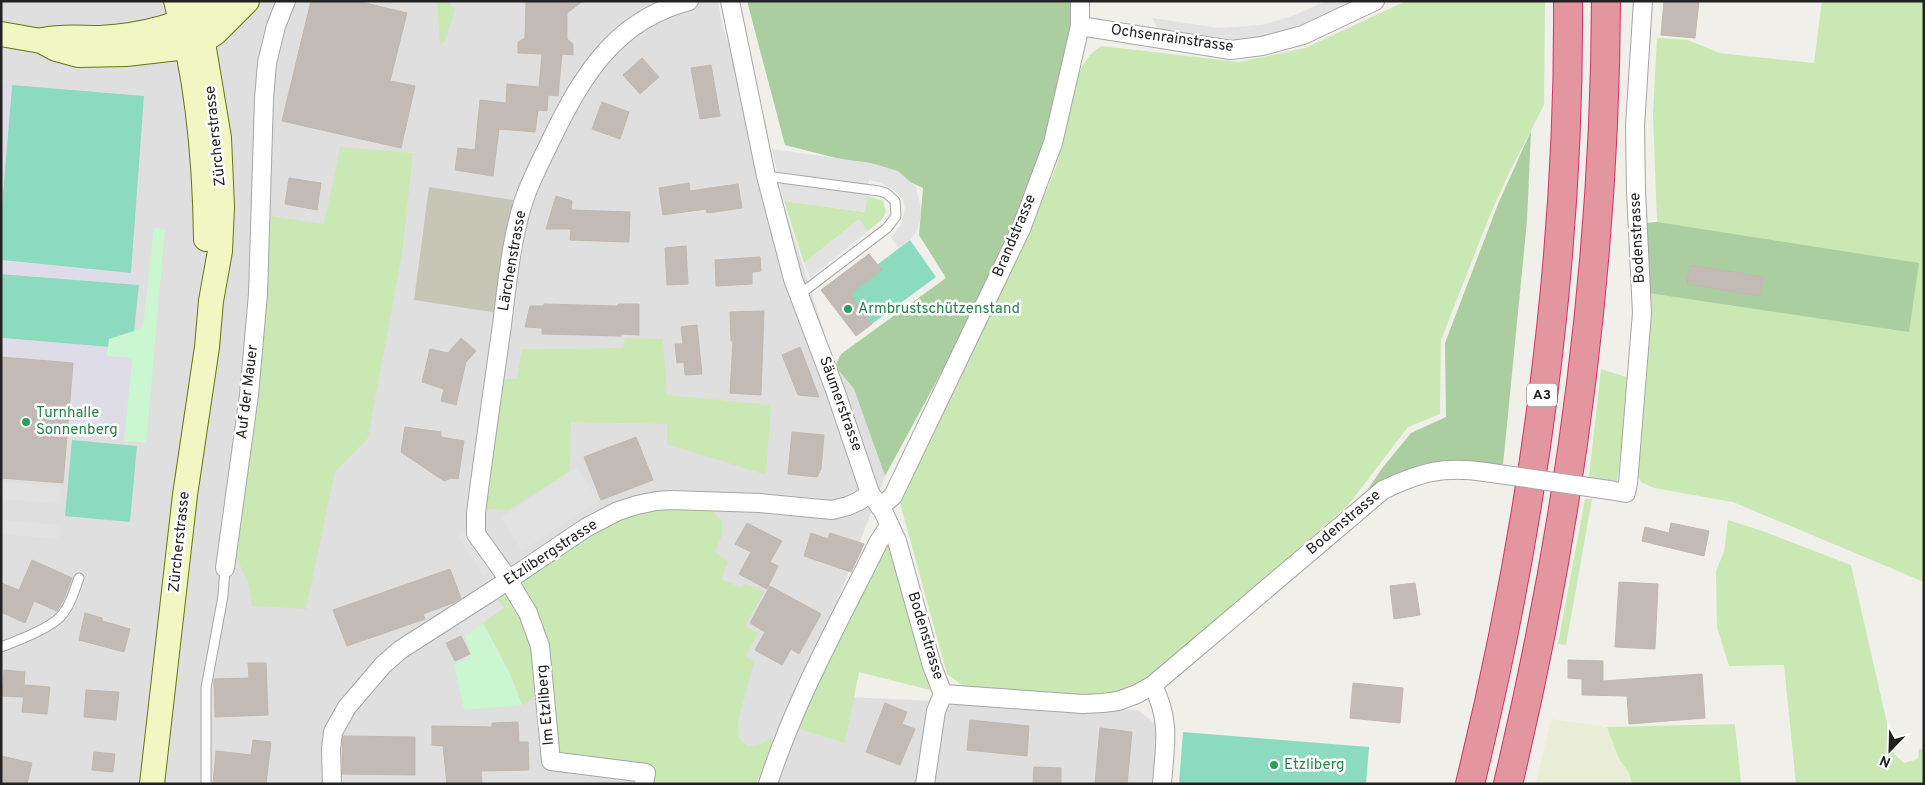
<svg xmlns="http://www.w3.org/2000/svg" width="1925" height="785" font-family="Overpass,sans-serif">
  <rect width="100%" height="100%" fill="#f1efe9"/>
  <polygon fill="#e0dfdf" points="1,1 718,1 722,25 780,193 835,366 854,389 885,476 802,695 1138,710 1159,727 1155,784 1,784"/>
  <polygon fill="#c5c6b5" points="429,187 513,200 498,313 414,300"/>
  <polygon fill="#ebeed6" points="1551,719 1607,727 1619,759 1629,773 1632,784 1536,784"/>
  <g fill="#cae8b3">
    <polygon points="437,1 450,1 450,4 455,10 445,41 440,45"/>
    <path d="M1406 1H1545L1544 105 1510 171 1490 215 1441 340 1440 414 1408 427 1349 504 1153 677 1120 696 1077 698 966 688 947 674 900 503 1038 211C1044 195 1052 180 1057 164 1067 131 1067 64 1102 46L1239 62 1305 48Z"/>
    <polygon points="1822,1 1924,1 1924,582 1733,502 1654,488 1641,482 1637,474 1646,223 1657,222 1653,115 1657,38 1688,40 1719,53 1814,63"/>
    <polygon points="340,147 413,153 402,254 368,438 335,472 306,609 252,606 248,581 236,558 272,216 324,224"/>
    <polygon points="867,196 883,201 886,212 882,219 868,231 858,220 804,263 784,201 865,212"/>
    <polygon points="625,338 663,339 667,395 771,405 766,475 667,444 667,424 571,422 570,471 509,510 484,509 502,379 517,379 522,349 623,348"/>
    <polygon points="1601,369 1630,378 1617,482 1589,477"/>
    <polygon points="1585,499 1592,499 1566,645 1558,644"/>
    <path d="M673 506 709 507 722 522 721 537 715 552 728 562 721 579 742 588 745 583 764 592 745 626 758 633 746 656 754 662 738 722 739 738 747 746C757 746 762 745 769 738L773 740 756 784H652L655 766 567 759 556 755 526 594 522 582 526 574 604 524 635 511Z"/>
    <polygon points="1728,520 1765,532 1851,565 1894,754 1904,763 1918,759 1919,749 1924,749 1924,784 1796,784 1784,665 1729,666 1717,627 1716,571 1724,552"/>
    <polygon points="888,545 892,550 930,690 859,672 845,743 793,727 883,548"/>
    <polygon points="501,594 508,595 522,616 534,655 537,691 532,699 522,705 511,676 483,623 504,608 495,595"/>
    <polygon points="1735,724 1741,784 1632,784 1629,773 1619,759 1607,727"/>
  </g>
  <g fill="#abcea0">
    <polygon points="747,1 1082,1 1060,123 978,305 885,476 854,389 835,366 841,354 946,278 919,235 923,188 883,170 785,145"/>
    <path d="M1531 131 1527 221 1503 465C1489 464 1475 461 1461 461 1426 461 1394 473 1366 492L1383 467 1411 433 1446 417 1445 343 1498 204Z"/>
    <polygon points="1657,222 1919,263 1909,332 1649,293 1646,223"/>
  </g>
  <g fill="#caf7d0">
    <polygon points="154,228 165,229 146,443 124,441 132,358 107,356 109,339 143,327"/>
    <polygon points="483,623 511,676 522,705 464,710 454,665 468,658 471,652 465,636"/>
  </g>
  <g fill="#8cdbc1">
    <polygon points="12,85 144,96 131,273 1,260 1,216"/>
    <polygon points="910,240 936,277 872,324 850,294 881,271 877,265"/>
    <polygon points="1,274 139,285 134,331 109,339 108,347 1,338"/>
    <polygon points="72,440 137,446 130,522 65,516"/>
    <polygon points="1183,732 1369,747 1366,784 1179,784"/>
  </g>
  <g fill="#e2e2e2">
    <polygon points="1326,1 1362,1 1300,29 1269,38 1239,42 1217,42 1161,34 1152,18 1220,28 1262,25 1295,15"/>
    <polygon points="772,149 871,163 898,171 916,187 919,199 921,210 920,221 916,232 910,240 899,248 891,238 901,225 905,208 903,200 898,193 882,183 869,180 865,212 784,201"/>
    <polygon points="859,219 868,231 810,278 804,263"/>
    <polygon points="577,468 598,501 522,551 501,518"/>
    <polygon points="1,482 60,487 59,504 1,499"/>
    <polygon points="1,520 59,525 57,539 1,534"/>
    <polygon points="463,530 470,534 493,571 483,576 458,537"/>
    <polygon points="495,595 504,608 465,636 455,621"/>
  </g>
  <g fill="#dedde7">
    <polygon points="1,84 12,85 1,216"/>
    <polygon points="1,260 136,274 135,284 1,274"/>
    <polygon points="1,338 108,347 107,356 132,358 124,441 67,436 73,363 1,357"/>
  </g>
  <g fill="#c2bbb5" stroke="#c2b7ac">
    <polygon points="311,1 357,1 407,13 390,81 415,86 401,148 282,121"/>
    <polygon points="526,1 583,1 567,13 567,39 573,44 573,55 562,54 558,96 548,95 547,111 538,110 535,132 499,129 493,176 455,170 458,148 475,150 480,100 506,103 507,84 539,87 542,54 518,53 518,42 525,38"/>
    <polygon points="1664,1 1699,1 1695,38 1661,35"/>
    <polygon points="642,58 659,77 640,94 623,75"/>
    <polygon points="711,65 720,116 700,119 691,68"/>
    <polygon points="602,102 629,112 620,139 592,129"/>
    <polygon points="289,178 321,183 317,210 285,204"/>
    <polygon points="689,183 690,191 738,184 742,208 707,213 706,209 663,215 659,188"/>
    <polygon points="556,196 572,201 571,210 630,212 629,242 570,240 571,229 546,229"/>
    <polygon points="686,246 688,284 667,285 665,248"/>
    <polygon points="869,254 882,270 850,294 872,324 856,336 821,290"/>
    <polygon points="760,257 761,271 752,272 752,284 716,286 715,260"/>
    <polygon points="1690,265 1763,277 1760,296 1687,284"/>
    <polygon points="544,304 618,306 618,304 639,304 639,335 621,334 621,336 542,334 542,328 525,327 530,306 544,306"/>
    <polygon points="764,311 761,395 730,393 733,341 731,341 730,312"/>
    <polygon points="697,325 702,374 685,375 684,362 677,363 675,344 683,344 681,327"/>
    <polygon points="461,338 476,351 466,362 456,405 441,401 444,389 422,382 430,349 448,353"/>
    <polygon points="800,347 819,397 798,395 782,355"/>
    <polygon points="1,357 73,363 63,483 1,478"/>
    <polygon points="405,427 441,432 441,437 464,441 458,479 451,478 444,481 401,452"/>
    <polygon points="792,432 824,435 821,469 817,477 788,474"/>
    <polygon points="636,437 653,480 601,500 584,457"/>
    <polygon points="747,523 782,541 770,562 778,566 767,589 739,574 751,552 735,544"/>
    <polygon points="1671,523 1709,531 1704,556 1642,541 1645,527 1669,533"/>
    <polygon points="811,533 828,539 830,533 864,544 851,572 804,556"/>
    <polygon points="32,560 72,578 63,601 57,611 34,601 25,623 1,612 1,583 19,590"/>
    <polygon points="450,569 461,598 453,603 423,614 425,619 347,646 333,610"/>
    <polygon points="1619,582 1658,584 1655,649 1615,647"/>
    <polygon points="1415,583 1420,615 1394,619 1390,586"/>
    <polygon points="770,586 821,614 799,654 791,649 782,665 755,650 765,632 750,623"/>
    <polygon points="85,613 102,618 102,621 130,629 124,652 79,640"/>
    <polygon points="461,636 470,654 455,661 446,643"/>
    <polygon points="1568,660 1603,661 1603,681 1702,674 1705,718 1629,724 1627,696 1582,695 1582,679 1568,678"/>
    <polygon points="248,663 266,663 268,715 215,717 214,679 249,678"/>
    <polygon points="4,670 25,672 23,697 2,696"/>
    <polygon points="1353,683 1403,688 1400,723 1350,718"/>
    <polygon points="25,685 50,687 47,714 22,712"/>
    <polygon points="86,690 119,692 116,720 84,717"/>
    <polygon points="885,703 907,712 902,724 915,729 900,765 866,752"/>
    <polygon points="970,720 1029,726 1027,756 967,750"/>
    <polygon points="518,722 519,742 528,742 529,770 481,771 482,784 447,784 443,746 432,745 432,726 492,727 492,723"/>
    <polygon points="1100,728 1132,732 1127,784 1095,784"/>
    <polygon points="343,736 415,737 415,775 342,774"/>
    <polygon points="253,740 271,742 266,784 213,784 216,751 251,755"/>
    <polygon points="94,752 115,754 113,772 92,770"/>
    <polygon points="1,756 32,763 27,784 9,784 1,782"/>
    <polygon points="1034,767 1061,768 1061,784 1033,784"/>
  </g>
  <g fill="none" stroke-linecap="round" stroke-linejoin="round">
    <defs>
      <g id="lane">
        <polyline points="766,176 879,191 886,193 895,201 896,216 887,228 799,295"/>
        <path d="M1 647C17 641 49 629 60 617 70 607 74 591 79 578"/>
        <polyline points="206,784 206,688 223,596 225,568"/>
      </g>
      <g id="street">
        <polyline points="730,1 766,176 793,279 835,390 870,493 883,511 897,541 932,666 943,694"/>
        <polyline points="1080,26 1231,50 1262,46 1303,35 1375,1"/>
        <polyline points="1609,490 1626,493 1628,483 1642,313 1636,191 1635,125 1643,1"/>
        <polyline points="880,507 893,496 1021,229 1053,143 1080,26 1080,1"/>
        <polyline points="225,568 249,395 258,294 264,99 267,63 276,26 286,1"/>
        <path d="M1153 685C1171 723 1165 744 1162 784"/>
        <path d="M943 694 1083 704 1103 703 1118 701 1137 694 1153 685 1383 490C1421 472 1442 466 1485 472"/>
        <polyline points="332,784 331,749 333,732 347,707 383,665 400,650 492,591 587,527 618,511 637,505 656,501 671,500 760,503 832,510 848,506 859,501 870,493"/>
        <path d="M644 784 646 773 551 761 540 646 528 613 504 573 476 534V513C484 450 493 388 502 325 507 284 511 242 523 203 530 181 541 161 551 140 582 76 615 20 689 1"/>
        <path d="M768 784C795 700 840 620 879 541L889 526"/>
        <polyline points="925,784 936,711 943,694"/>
      </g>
      <g id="secondary">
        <path d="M176 1C198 79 205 159 206 239"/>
        <polyline points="1,34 41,41 56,49 78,55 126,54 178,48 203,41 215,33 247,1"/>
        <path d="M43 40C62 36 80 38 100 38 140 36 186 26 219 1"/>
        <polyline points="152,784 185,495 207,347 211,301 220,251 222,207 219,138 196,1"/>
      </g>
      <g id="highway">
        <path d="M1470 784C1532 531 1570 262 1568 1"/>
        <path d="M1508 784C1569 528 1605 265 1606 1"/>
      </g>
    </defs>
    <use href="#lane" stroke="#a6a6a6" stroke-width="11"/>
    <use href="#street" stroke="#a6a6a6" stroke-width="20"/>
    <use href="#secondary" stroke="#65760b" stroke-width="26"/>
    <use href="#highway" stroke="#d23361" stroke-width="30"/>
    <use href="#lane" stroke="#fff" stroke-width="9"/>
    <use href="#street" stroke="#fff" stroke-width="18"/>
    <use href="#secondary" stroke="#f1f7c2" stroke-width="24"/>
    <use href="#highway" stroke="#e396a0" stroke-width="28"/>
    <defs>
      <polyline id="street-bridge" points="1485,472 1609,490"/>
    </defs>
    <use href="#street-bridge" stroke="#a6a6a6" stroke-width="20" stroke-linecap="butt"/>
    <use href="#street-bridge" stroke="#fff" stroke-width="18"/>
  </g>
  <g fill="#2e9e5b" stroke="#fff" stroke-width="2">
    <circle cx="848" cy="309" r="5"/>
    <circle cx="26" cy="422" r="5"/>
    <circle cx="1274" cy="765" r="5"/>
  </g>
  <g text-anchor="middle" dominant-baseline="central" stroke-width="5" stroke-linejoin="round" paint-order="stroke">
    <rect fill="#fff" stroke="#646464" stroke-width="1" x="1527" y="383.5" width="30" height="23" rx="4"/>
    <g font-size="14" font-weight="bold" fill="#222">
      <text x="1542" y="395">A3</text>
    </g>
    <g font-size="15" fill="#222" stroke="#fff">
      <text transform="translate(1172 39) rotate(8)">Ochsenrainstrasse</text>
      <text transform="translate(216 136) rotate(-96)">Zürcherstrasse</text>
      <text transform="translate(1015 236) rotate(-67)">Brandstrasse</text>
      <text transform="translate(1638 238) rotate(-93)">Bodenstrasse</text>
      <text transform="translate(513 261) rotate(-80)">Lärchenstrasse</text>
      <text transform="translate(248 392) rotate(-83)">Auf der Mauer</text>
      <text transform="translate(840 404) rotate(70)">Säumerstrasse</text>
      <text transform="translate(1344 523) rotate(-40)">Bodenstrasse</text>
      <text transform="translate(180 542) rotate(-84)">Zürcherstrasse</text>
      <text transform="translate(551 553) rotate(-33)">Etzlibergstrasse</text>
      <text transform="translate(925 636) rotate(73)">Bodenstrasse</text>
      <text transform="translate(546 705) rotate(-95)">Im Etzliberg</text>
    </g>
    <g font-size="15" fill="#27864d" stroke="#fff" text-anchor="start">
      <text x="858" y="309">Armbrustschützenstand</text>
      <text x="36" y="413">Turnhalle<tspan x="36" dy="17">Sonnenberg</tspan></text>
      <text x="1284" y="765">Etzliberg</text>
    </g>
  </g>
  <rect width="1925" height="785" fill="none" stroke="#222222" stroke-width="5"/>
  <g transform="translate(1890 750) rotate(203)" stroke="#ffffff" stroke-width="4" paint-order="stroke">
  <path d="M0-4L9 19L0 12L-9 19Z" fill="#222222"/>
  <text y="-8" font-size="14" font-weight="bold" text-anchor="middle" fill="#222222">N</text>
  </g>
</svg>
